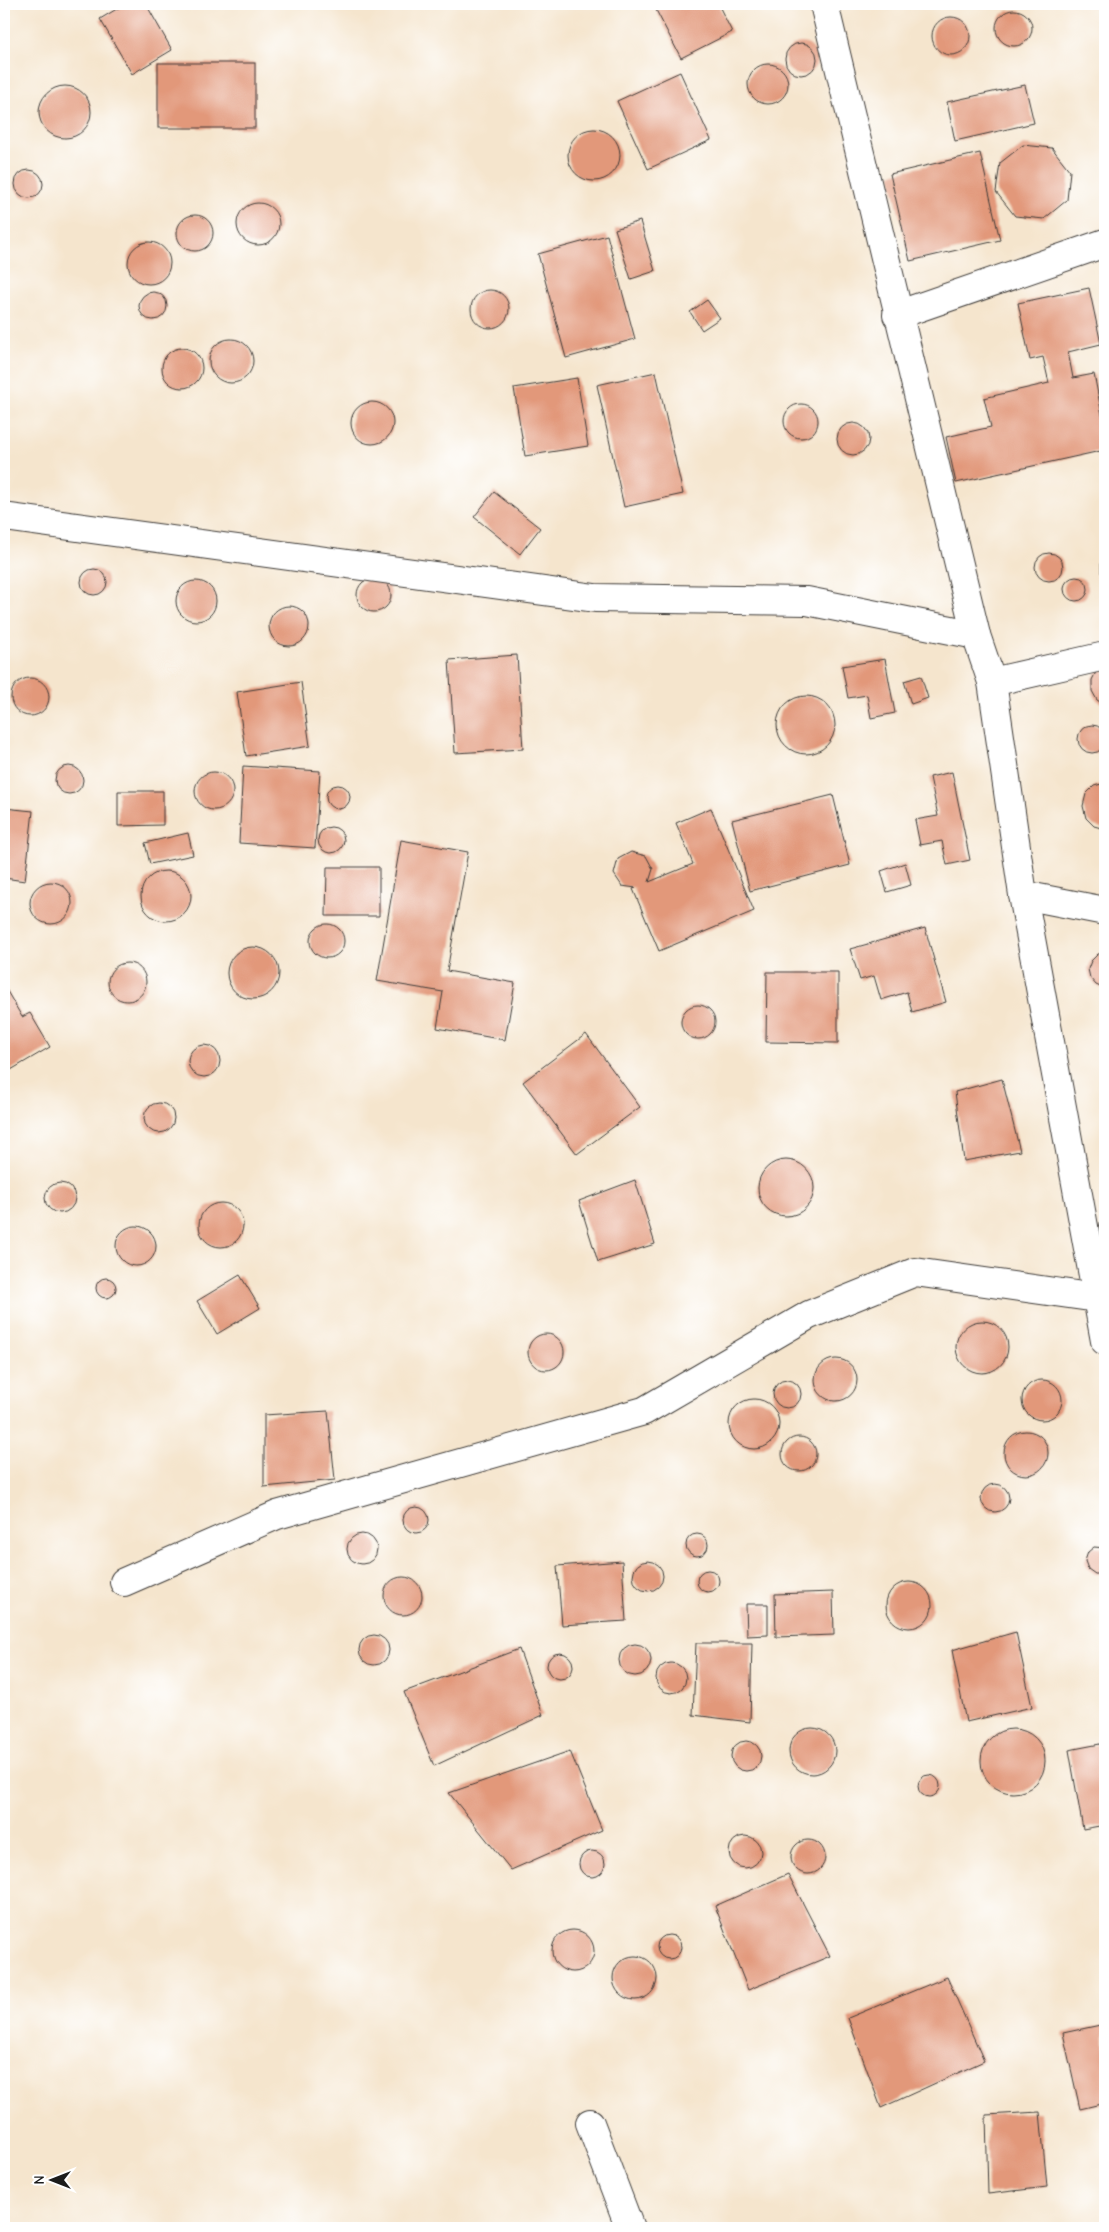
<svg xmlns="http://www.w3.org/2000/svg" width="1109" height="2232" font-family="'Comic Neue',sans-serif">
  <rect width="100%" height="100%" fill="#fff"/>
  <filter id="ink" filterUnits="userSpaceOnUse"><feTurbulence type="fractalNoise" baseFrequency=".02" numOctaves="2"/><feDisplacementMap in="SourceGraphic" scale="10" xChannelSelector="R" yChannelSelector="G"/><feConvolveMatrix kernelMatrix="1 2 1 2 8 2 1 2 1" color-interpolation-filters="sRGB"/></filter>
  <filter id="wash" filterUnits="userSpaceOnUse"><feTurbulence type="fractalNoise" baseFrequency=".0096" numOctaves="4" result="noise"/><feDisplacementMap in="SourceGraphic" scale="20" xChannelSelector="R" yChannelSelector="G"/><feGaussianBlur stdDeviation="1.12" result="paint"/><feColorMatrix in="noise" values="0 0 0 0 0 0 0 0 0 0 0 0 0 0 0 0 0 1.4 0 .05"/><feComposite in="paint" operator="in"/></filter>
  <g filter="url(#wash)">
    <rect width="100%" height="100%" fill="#f5e5cd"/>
    <g id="blocks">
      <g fill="#e2987a">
        <polygon points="125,4 146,4 172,50 132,74 100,19"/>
        <polygon points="669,4 718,4 732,32 681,58 656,10"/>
        <polygon points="1085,4 1105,4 1105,9 1084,5"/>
        <circle cx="1014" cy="28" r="18"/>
        <circle cx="951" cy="36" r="19"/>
        <circle cx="801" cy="59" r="16"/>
        <rect x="158" y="63" width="97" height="65"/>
        <circle cx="768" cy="84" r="20"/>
        <polygon points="680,72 711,140 648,169 617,101"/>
        <polygon points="1025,85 1034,123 955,141 947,102"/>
        <circle cx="65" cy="112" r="26"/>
        <circle cx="594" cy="155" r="26"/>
        <polygon points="1023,145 1052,148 1070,171 1067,200 1044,219 1015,216 996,192 1000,163"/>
        <polygon points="980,153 1000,240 910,261 890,174"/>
        <circle cx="29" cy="184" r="14"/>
        <circle cx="258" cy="224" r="21"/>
        <circle cx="195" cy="233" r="18"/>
        <polygon points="640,221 655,271 631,279 615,229"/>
        <polygon points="607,235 635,339 566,358 538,254"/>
        <circle cx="149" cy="263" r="21"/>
        <polygon points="1089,288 1101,344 1068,352 1073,378 1094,374 1105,430 1105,450 956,483 946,437 991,427 984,398 1049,383 1043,357 1030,360 1018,303"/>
        <circle cx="490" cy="309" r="19"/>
        <circle cx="153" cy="306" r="14"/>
        <polygon points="707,300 720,318 702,330 690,312"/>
        <circle cx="231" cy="361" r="22"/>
        <circle cx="182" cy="368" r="20"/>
        <polygon points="656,372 683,494 624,507 597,385"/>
        <polygon points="577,378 588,446 525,456 514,388"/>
        <circle cx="372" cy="423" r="21"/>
        <circle cx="801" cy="421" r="17"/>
        <circle cx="853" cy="439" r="16"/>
        <polygon points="494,492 540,528 520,554 474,517"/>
        <circle cx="1049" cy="567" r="14"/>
        <polygon points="1105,557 1105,577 1101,573 1101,564"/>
        <circle cx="94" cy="582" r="13"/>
        <circle cx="1076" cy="589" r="12"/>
        <circle cx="374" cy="595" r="17"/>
        <circle cx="196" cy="601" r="20"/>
        <circle cx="289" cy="626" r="20"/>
        <polygon points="517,655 523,749 455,753 449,660"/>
        <polygon points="885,659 895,713 871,718 867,695 848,698 842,666"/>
        <polygon points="1105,666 1105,705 1097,700 1092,691 1092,680 1097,670"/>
        <polygon points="921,676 928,698 911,704 904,681"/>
        <circle cx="30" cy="697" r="19"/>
        <polygon points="301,682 310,746 246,756 237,692"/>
        <circle cx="806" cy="725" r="29"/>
        <circle cx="1092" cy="739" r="14"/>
        <polygon points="243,766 320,771 315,848 239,843"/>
        <circle cx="69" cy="780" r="14"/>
        <circle cx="214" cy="791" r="19"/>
        <polygon points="952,772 970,860 947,865 942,841 920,845 915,820 938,816 930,777"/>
        <polygon points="1105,783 1105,829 1094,826 1086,818 1083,806 1086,794 1094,786"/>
        <circle cx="338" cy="797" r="12"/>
        <polygon points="118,791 163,791 163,825 118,826"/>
        <polygon points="833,795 850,865 750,891 732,820"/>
        <polygon points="4,808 33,811 25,881 4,878"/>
        <polygon points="711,808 754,911 659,951 633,889 636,888 622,886 614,874 618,859 631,852 646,856 653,869 649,882 693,864 676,823"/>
        <circle cx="331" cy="840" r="13"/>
        <polygon points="188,833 193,855 150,864 145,843"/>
        <polygon points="401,840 468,852 447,971 515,983 505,1040 437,1028 443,992 377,981"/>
        <polygon points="905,863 911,885 887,892 881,871"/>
        <polygon points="327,867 379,867 379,916 326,916"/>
        <circle cx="166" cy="896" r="25"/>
        <circle cx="51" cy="903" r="21"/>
        <circle cx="327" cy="941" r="17"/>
        <polygon points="925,928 946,1002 912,1012 907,992 881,1000 874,976 860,980 850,949"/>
        <circle cx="253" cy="973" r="26"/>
        <polygon points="1105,953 1105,989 1096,985 1090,978 1088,969 1091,961 1098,954"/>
        <circle cx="127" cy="982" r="19"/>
        <polygon points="767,972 838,972 838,1043 766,1042"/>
        <polygon points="4,986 22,1017 30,1013 50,1047 4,1074"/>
        <circle cx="698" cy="1022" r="17"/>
        <polygon points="586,1034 640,1107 577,1154 523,1082"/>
        <circle cx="204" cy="1061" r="16"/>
        <polygon points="1002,1079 1020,1151 964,1161 955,1092"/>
        <circle cx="159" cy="1118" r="15"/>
        <circle cx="786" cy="1188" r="28"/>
        <polygon points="635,1180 655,1244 598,1262 579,1201"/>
        <circle cx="60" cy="1198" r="15"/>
        <circle cx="221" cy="1225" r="22"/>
        <circle cx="136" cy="1246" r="20"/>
        <polygon points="240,1275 260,1308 217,1334 197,1301"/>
        <circle cx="106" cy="1288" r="10"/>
        <circle cx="982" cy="1347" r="26"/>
        <circle cx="546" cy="1352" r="18"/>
        <circle cx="836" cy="1380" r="21"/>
        <circle cx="787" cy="1394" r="14"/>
        <circle cx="1042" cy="1400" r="20"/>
        <circle cx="754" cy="1424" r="25"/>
        <polygon points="328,1411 335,1480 264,1487 264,1415"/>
        <circle cx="1026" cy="1453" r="22"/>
        <circle cx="799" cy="1454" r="17"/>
        <circle cx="995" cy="1498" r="14"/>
        <circle cx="416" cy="1520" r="13"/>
        <circle cx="362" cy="1549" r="15"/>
        <circle cx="697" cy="1545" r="11"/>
        <polygon points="1094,1547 1105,1548 1103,1574 1095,1574 1088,1569 1085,1561 1088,1552"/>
        <polygon points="622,1561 626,1621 562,1625 557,1566"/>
        <circle cx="648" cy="1576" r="15"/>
        <circle cx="708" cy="1581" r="11"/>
        <circle cx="403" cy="1596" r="19"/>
        <circle cx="909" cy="1605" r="23"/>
        <polygon points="833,1592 834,1635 776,1637 775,1594"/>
        <polygon points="746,1604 768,1604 768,1635 747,1636"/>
        <polygon points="1016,1632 1032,1707 966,1722 952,1650"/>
        <circle cx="374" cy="1650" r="15"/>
        <polygon points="696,1643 752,1643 750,1722 693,1715"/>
        <circle cx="635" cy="1660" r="16"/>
        <polygon points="519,1649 543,1715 434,1766 404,1692"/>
        <circle cx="560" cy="1666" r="13"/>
        <circle cx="671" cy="1678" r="15"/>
        <circle cx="812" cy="1751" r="23"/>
        <circle cx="1013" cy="1761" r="32"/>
        <circle cx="746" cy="1756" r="15"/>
        <polygon points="1105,1743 1105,1825 1083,1829 1069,1750"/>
        <polygon points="570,1751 602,1830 511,1870 449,1793"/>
        <circle cx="929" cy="1786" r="11"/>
        <circle cx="745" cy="1852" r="16"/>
        <circle cx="808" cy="1857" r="17"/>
        <circle cx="592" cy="1864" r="13"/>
        <polygon points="788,1874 830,1956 748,1990 715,1906"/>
        <circle cx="573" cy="1951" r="21"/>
        <circle cx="669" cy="1947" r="12"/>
        <circle cx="635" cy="1978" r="22"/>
        <polygon points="947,1977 984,2061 881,2108 848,2018"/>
        <polygon points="1105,2024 1105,2103 1080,2109 1063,2033"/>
        <polygon points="1040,2112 1047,2187 988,2194 986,2115"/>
      </g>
    </g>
  </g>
  <g filter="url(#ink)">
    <use href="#blocks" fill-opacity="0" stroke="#3d3a37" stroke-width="1"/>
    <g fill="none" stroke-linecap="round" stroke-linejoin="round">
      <defs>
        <g id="street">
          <polyline points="824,4 976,635 992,682 1023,895 1105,1341"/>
          <polyline points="897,315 1105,243"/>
          <polyline points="4,517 595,598 807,601 976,635"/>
          <polyline points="992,682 1105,656"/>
          <polyline points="1023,895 1105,911"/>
          <polyline points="124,1582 277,1515 644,1411 809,1315 915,1272 1097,1298"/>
          <polyline points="590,2123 630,2228"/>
        </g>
      </defs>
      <use href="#street" stroke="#3d3a37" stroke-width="30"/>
      <use href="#street" stroke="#fff" stroke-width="28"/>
    </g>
  </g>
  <rect width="1109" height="2232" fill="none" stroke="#fff" stroke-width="20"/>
  <g transform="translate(52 2180) rotate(270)" stroke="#ffffff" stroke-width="4" paint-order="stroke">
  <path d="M0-4L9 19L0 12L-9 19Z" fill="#1c1c1c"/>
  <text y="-8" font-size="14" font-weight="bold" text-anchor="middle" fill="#1c1c1c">N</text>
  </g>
</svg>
